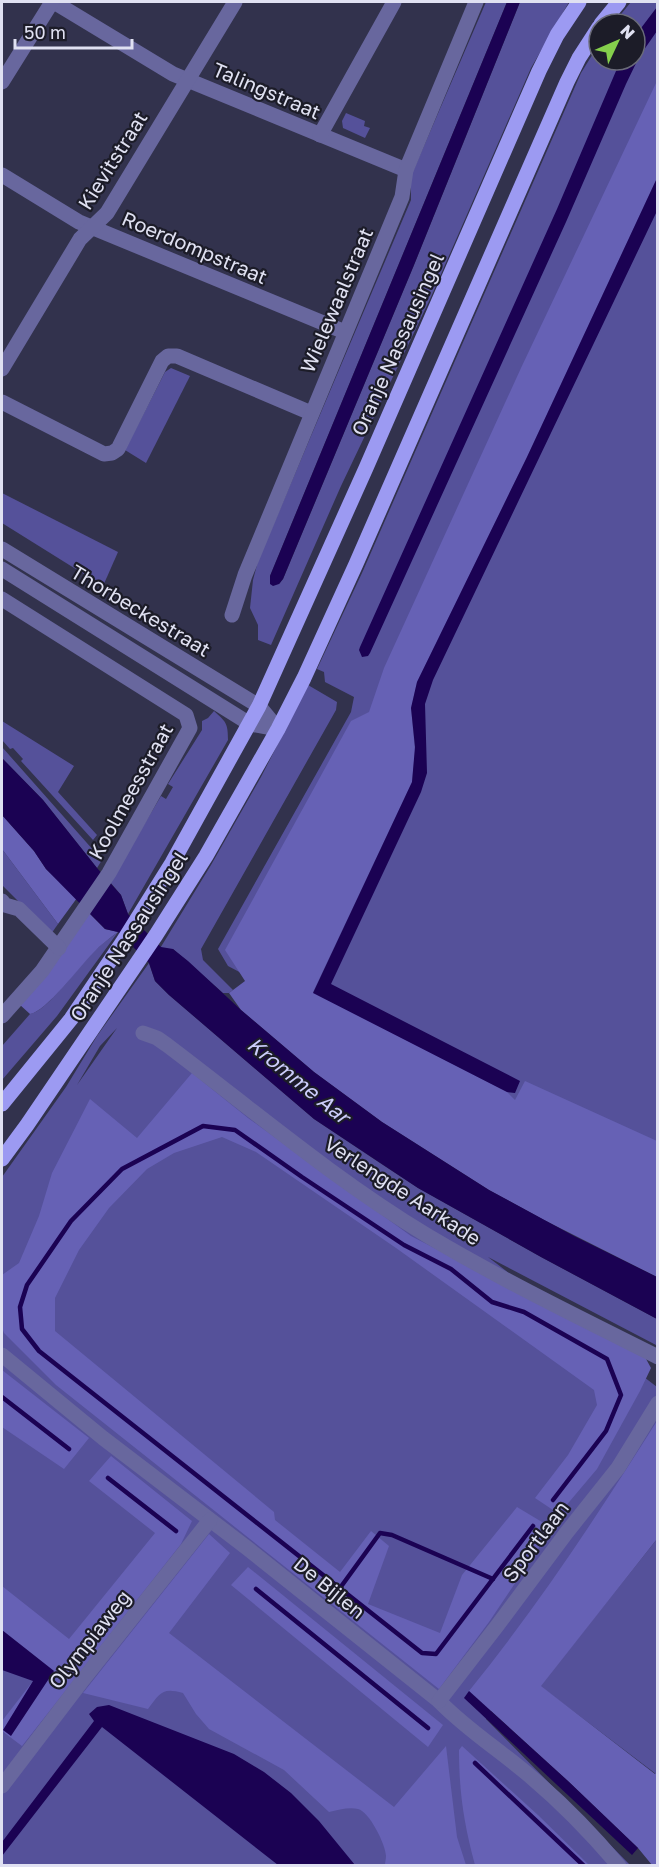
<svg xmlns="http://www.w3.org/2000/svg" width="659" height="1867" font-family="'Golos Text',sans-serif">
  <rect width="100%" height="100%" fill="#32324d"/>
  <g fill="#55519a" fill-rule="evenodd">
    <polygon points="486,2 507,2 270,576 270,584 279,584 283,579 414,265 520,2 569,2 531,68 431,297 341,486 271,645 258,640 258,625 250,608 253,580 258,561 411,200 411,176"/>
    <polygon points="631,2 657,2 657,1184 343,1027 228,966 218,949 351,712 354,697 325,682 324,672 317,669 362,573 581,73 599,44 599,60 635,60 635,24 613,24"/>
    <polygon points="346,113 365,121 364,126 370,128 365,138 343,128 342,121"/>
    <polygon points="171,368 190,376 146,463 125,450 165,372"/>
    <polygon points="2,493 118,552 103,586 2,523"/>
    <polygon points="308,685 337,702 336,710 201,949 203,960 233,990 229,993 223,993 173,949 159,950 211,865 261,777"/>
    <path d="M214 711C226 722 228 723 228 740L128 914 121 895 110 882 161 796 166 799 173 787 168 784 202 730V721L208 718Z"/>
    <polygon points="2,721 74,766 58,792 97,835 93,840 21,761 23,759 13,748 10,749 2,740"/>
    <polygon points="2,747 102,860 97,868 43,800 2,758"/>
    <polygon points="2,849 58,924 51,934 2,885"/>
    <path d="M118 932 57 1016 2 1080V1046L30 1014C48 1011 80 964 95 950 102 944 110 938 118 932Z"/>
    <path d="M149 963 155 981 169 995 314 1119 377 1161 418 1188 541 1257 657 1319 656 1345 488 1257 657 1387V1452L486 1719 630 1865H2V1177L66 1087 97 1036ZM117 1028 77 1085 100 1046Z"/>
    <polygon points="657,1539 658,1772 656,1774 540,1686"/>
  </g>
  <g fill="#6661b5">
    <polygon points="657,81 657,178 527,457 417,682 411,708 415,751 412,782 313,992 507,1092 515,1100 525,1081 657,1141 657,1277 544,1220 489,1190 382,1122 314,1072 241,1010 229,993 245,981 225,950 351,721 369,712 384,668 521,368"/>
    <polygon points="2,815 34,851 46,869 77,898 58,924 2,849"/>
    <path d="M89 913 105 929 118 932C109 939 100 945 93 953 80 966 46 1012 30 1014L19 1004Z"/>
    <polygon points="192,1073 248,1118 411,1236 645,1357 651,1368 640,1391 597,1469 559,1514 535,1498 568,1455 597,1405 594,1390 396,1248 256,1152 222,1137 174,1153 147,1169 109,1208 79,1250 55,1298 55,1331 274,1512 275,1520 340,1572 371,1531 389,1546 368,1604 440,1633 462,1575 517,1507 552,1528 489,1622 439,1689 56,1385 4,1333 2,1327 2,1275 19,1263 39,1216 52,1173 90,1099 137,1138"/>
    <polygon points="2,1370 89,1438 64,1469 2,1427"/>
    <path d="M657 1421V1539L541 1686 655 1774 657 1772V1865H652L638 1848 570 1783 469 1691C538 1606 599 1513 657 1421Z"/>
    <polygon points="111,1456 192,1521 181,1544 22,1746 2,1731 2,1721 33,1681 54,1671 2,1630 2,1586 69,1639 155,1533 89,1481"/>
    <path d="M209 1534 230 1553 169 1633 394 1807 446 1746 457 1837 466 1865H385C385 1862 386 1859 386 1856 386 1845 369 1811 358 1809 349 1807 338 1810 329 1812L284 1770 209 1729 196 1714 183 1693C162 1687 160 1693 148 1709L83 1693Z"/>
    <polygon points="248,1567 443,1725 428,1747 231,1585"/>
    <path d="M462 1746 539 1816 589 1865H475C464 1825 459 1792 459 1750Z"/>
  </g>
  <g fill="#1b0253">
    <polygon points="507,2 520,2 414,265 283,579 279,584 273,586 270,584 270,576"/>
    <polygon points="657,7 657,31 639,57 626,84 566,222 370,653 368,656 362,657 359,650 360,647 557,209 619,64 621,60 635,60 635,36"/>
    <polygon points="657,178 657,211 433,680 425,704 427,773 421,792 331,984 520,1081 515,1093 507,1092 313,993 412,782 415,747 411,708 417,682 527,457"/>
    <polygon points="2,758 43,800 97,868 121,895 128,914 161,947 173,949 188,961 241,1010 314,1072 382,1122 489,1190 574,1236 657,1277 657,1319 541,1257 418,1188 314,1119 169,995 155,981 149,963 118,932 105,929 46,869 34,851 2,815"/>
    <polygon points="2,1630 54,1671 11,1736 3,1730 33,1681 2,1670"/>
    <polygon points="469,1691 568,1781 638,1848 632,1855 464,1698"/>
    <polygon points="109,1705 234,1754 264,1772 291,1793 319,1821 355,1865 278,1865 102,1727 2,1856 2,1842 94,1721 89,1714 97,1707"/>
  </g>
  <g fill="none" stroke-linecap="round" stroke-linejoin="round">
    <g stroke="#1b0253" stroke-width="4.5">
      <polyline points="2,1397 69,1449"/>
      <polyline points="108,1478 176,1531"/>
      <polyline points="533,1526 436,1654 422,1653 39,1351 22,1329 20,1307 27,1285 71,1221 122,1169 203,1126 235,1130 302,1177 404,1245 451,1269 492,1302 524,1312 607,1359 621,1395 606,1431 553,1500"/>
      <polyline points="340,1588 380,1533 392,1535 493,1579"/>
      <polyline points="256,1589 428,1728"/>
      <polyline points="475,1763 584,1866"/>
    </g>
    <g stroke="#68679e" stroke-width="15">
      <polyline points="54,2 173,74 406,170"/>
      <polyline points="2,82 52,2"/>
      <polyline points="320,135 394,2"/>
      <polyline points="2,175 79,222 345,332"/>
      <polyline points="2,369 80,239 107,213 235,2"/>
      <polyline points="2,402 104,454 112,453 118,449 162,361 168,356 177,356 311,413"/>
      <polyline points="2,549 259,706 278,729"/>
      <polyline points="2,569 250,724 278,729"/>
      <polyline points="2,599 186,715 190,728 109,873 42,971 2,1016"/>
      <polyline points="232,615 245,575 402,197 406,170 476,2"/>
      <polyline points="2,901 5,905 19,909 59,948"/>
      <path d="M143 1033 157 1038 167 1045C253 1110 335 1180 428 1236 502 1280 580 1318 658 1357"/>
      <path d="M2 1355 103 1438 247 1548 439 1701C467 1730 501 1751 531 1777 563 1804 592 1834 619 1866"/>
      <polyline points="439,1701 497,1626 567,1532 618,1468 658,1403"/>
      <polyline points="2,1786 82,1681 210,1520"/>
    </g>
    <g stroke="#9c9af2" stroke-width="15">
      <polyline points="601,24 619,2"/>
      <polyline points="2,1104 71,1019 122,943 172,863 259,706 366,468 539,71 557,35 579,2"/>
      <polyline points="2,1159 27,1125 156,935 206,856 278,729 304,678 356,564 567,82 579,58 599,27"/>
    </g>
  </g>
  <g text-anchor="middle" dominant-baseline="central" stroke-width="4.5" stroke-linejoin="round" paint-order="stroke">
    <g font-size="20" fill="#e0e1f2" stroke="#1c1c28">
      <text transform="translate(267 90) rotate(23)">Talingstraat</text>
      <text transform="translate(112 160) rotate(-58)">Kievitstraat</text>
      <text transform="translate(195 247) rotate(23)">Roerdompstraat</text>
      <text transform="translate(336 300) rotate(-67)">Wielewaalstraat</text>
      <text transform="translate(397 344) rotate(-66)">Oranje Nassausingel</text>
      <text transform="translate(141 610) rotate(31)">Thorbeckestraat</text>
      <text transform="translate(130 791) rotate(-61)">Koolmeesstraat</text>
      <text transform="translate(128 936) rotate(-57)">Oranje Nassausingel</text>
      <text transform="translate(403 1190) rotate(33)">Verlengde Aarkade</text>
      <text transform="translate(535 1541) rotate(-53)">Sportlaan</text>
      <text transform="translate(330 1587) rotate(39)">De Bijlen</text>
      <text transform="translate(89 1639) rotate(-52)">Olympiaweg</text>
    </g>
    <g font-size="21" font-style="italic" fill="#cccdfb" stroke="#1c1c28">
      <text transform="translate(299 1080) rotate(39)">Kromme Aar</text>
    </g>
  </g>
  <rect width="659" height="1867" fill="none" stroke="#e0e1f2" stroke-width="6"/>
  <g transform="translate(617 42) rotate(46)"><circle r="28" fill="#1c1c28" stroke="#6a6b79" stroke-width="1.5"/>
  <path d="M0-4.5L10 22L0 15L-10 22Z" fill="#85cf4c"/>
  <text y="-9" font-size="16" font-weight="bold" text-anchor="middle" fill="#e0e1f2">N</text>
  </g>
  <path d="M15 39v9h117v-9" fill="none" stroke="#e0e1f2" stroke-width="3"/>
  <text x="24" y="39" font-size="18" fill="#e0e1f2" stroke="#1c1c28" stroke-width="4.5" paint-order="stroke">50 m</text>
</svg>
